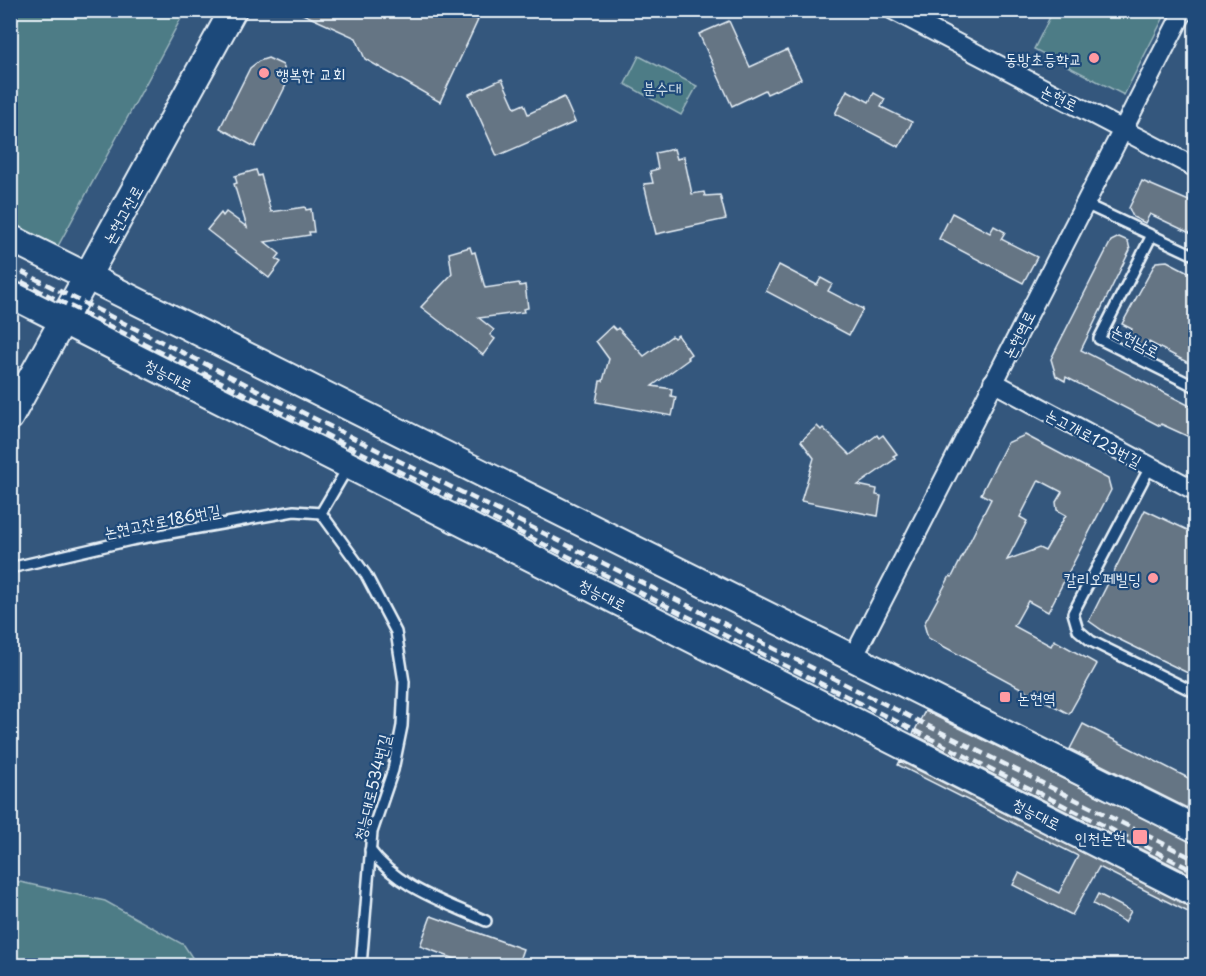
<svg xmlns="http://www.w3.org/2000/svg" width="1206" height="976" font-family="'Playpen Sans','Poor Story',sans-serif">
  <rect width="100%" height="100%" fill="#34577d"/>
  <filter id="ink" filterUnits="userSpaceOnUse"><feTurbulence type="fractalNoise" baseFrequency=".0167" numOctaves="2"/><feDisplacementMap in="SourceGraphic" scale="12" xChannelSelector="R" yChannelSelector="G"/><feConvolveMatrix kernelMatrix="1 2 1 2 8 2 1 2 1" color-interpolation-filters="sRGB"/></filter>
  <g filter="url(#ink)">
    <g fill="#4e7c86" stroke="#9bb6bf" stroke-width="1.5">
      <polygon points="11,10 185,11 58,246 11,224"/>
      <polygon points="1053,11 1054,10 1167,11 1124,95 1034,49"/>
      <polygon points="639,56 697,86 681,115 625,84"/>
      <polygon points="11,880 105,901 184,945 197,965 11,965"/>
    </g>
    <g fill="#657484" stroke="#e8f1f8" stroke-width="1.5" fill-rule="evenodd">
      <polygon points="294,10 460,10 478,20 440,102 365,59 356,38"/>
      <polygon points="729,21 750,67 787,50 801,79 767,94 765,90 732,106 699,34"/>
      <polygon points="268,58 283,65 288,81 255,147 220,128 250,68 259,61"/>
      <polygon points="502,79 515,108 524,104 528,114 564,97 575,122 497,156 469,94"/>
      <polygon points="847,90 869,102 874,93 885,99 881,107 912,122 899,147 835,114"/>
      <polygon points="674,149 677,159 684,157 692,194 704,192 705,196 720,195 726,219 656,234 644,184 653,183 650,171 658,169 655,153"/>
      <polygon points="256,170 258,176 261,175 271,212 305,207 306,210 311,209 314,232 309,232 310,235 265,242 280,254 276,259 281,262 269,278 207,230 221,213 223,216 226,212 247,227 234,184 237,183 235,176"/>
      <polygon points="1142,181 1196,204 1196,236 1150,214 1145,223 1133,217 1129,208"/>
      <polygon points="952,213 990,233 994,226 1005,232 1001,239 1037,257 1023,283 939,239"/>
      <polygon points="1119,237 1128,241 1130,250 1081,350 1196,409 1196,440 1161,424 1160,426 1066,377 1065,381 1056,376 1051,359 1111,241"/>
      <polygon points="470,247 472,253 475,252 485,288 519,283 520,286 525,285 528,308 523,309 524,312 479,318 494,330 490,335 495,339 483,355 421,307 452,274 449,253"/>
      <polygon points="1167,261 1196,276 1196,312 1189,324 1196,328 1196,367 1147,341 1144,347 1127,338 1132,329 1122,324 1156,262"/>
      <polygon points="779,265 817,285 821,278 832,284 828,291 863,309 849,335 766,291"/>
      <polygon points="612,326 616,330 618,328 644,356 672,336 674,338 678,335 691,354 687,357 689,359 652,386 672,389 671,396 676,397 672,416 596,402 600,381 603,381 609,359 596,341"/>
      <polygon points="817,426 821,430 823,428 850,455 877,435 879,438 883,435 897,454 893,456 895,459 858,485 877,489 876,495 881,496 878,516 801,501 814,458 801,441"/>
      <path d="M1025 435 1108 479 1111 490 1048 612 1028 601 1014 626 1051 646 1054 640 1097 664 1069 714 928 638 924 624 950 576 952 577 991 499 981 494 1007 443ZM1039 480 1062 492 1056 502 1057 510 1066 515 1045 551 1039 548 1007 560 1027 521 1020 517Z"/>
      <polygon points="1145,510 1196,534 1196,677 1106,633 1089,621"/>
      <polygon points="925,711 1196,844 1196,877 913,734"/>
      <polygon points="1083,724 1196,782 1196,792 1187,808 1070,749"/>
      <polygon points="900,761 1196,909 1196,916 1099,867 1072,915 1013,885 1019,873 1059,893 1078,856 898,765"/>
      <polygon points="1098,894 1131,911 1125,922 1093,904"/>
      <polygon points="431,916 523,949 517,966 474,966 420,946"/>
    </g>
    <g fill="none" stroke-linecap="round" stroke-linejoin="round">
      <defs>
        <g id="service">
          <polyline points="1085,204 1196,256"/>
          <polyline points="1151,237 1099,339 1196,387"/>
          <polyline points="348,467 321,513 366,575 396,632 404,682 402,726 393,770 372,832 361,966"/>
          <polyline points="1150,467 1073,613 1078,630 1091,641 1196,693"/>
          <polyline points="10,568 131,540 294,511 321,513"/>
          <path d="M370 850C398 888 445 902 486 921"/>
        </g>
        <g id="minor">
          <polyline points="893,10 1196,168"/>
          <polyline points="993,382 1196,491"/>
          <polyline points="853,658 1184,10"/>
        </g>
        <g id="secondary">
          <polyline points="10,238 1196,829"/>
          <polyline points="10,294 1196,894"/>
          <polyline points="10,417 233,10"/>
        </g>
      </defs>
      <use href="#service" stroke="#e8f1f8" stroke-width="14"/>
      <use href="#minor" stroke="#e8f1f8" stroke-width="22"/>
      <use href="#secondary" stroke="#e8f1f8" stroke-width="30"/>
      <use href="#service" stroke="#1f4a7a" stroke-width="9"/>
      <use href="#minor" stroke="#1f4a7a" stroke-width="18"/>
      <use href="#secondary" stroke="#1f4a7a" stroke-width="26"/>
      <g stroke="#e8f1f8" stroke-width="4.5" stroke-dasharray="9 4.5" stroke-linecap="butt">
        <polyline points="10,266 1196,860"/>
        <polyline points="10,276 1196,872"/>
      </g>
    </g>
  </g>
  <g fill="#ff9aa2" stroke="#1f4a7a" stroke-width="2">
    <circle cx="1094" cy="58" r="6"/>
    <circle cx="264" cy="73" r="6"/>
    <circle cx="1153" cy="578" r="6"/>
    <rect x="999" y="691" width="12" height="12" rx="3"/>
    <rect x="1132" y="829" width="16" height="16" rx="3"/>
  </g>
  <g text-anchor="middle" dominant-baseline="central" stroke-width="4.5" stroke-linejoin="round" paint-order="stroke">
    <g font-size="16" fill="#e8f1f8" stroke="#1f4a7a" text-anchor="end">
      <text x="1082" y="58">동방초등학교</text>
      <text x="276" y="73" text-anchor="start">행복한 교회</text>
      <text x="1141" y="578">칼리오페빌딩</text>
      <text x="1017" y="697" text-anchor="start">논현역</text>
      <text x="1126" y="837">인천논현</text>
    </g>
    <g font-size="16" fill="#d1dfe7" stroke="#1f4a7a">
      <text x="662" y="87">분수대</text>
    </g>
    <g font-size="16" fill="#e8f1f8" stroke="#1f4a7a">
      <text transform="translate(1060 97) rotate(27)">논현로</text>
      <text transform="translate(122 214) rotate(-61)">논현고잔로</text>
      <text transform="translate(1018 334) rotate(-63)">논현역로</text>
      <text transform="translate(1136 340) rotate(28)">논현남로</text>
      <text transform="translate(169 374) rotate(27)">청능대로</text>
      <text transform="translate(1094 437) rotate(28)">논고개로123번길</text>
      <text transform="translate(162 520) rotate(-11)">논현고잔로186번길</text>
      <text transform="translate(603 594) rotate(27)">청능대로</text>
      <text transform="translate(371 787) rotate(-76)">청능대로534번길</text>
      <text transform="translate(1037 813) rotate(27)">청능대로</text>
    </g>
  </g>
  <rect width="1206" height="976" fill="none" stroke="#1f4a7a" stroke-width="36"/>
  <rect x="18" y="18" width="1170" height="940" fill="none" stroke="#e8f1f8" stroke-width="2" filter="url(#ink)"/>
</svg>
